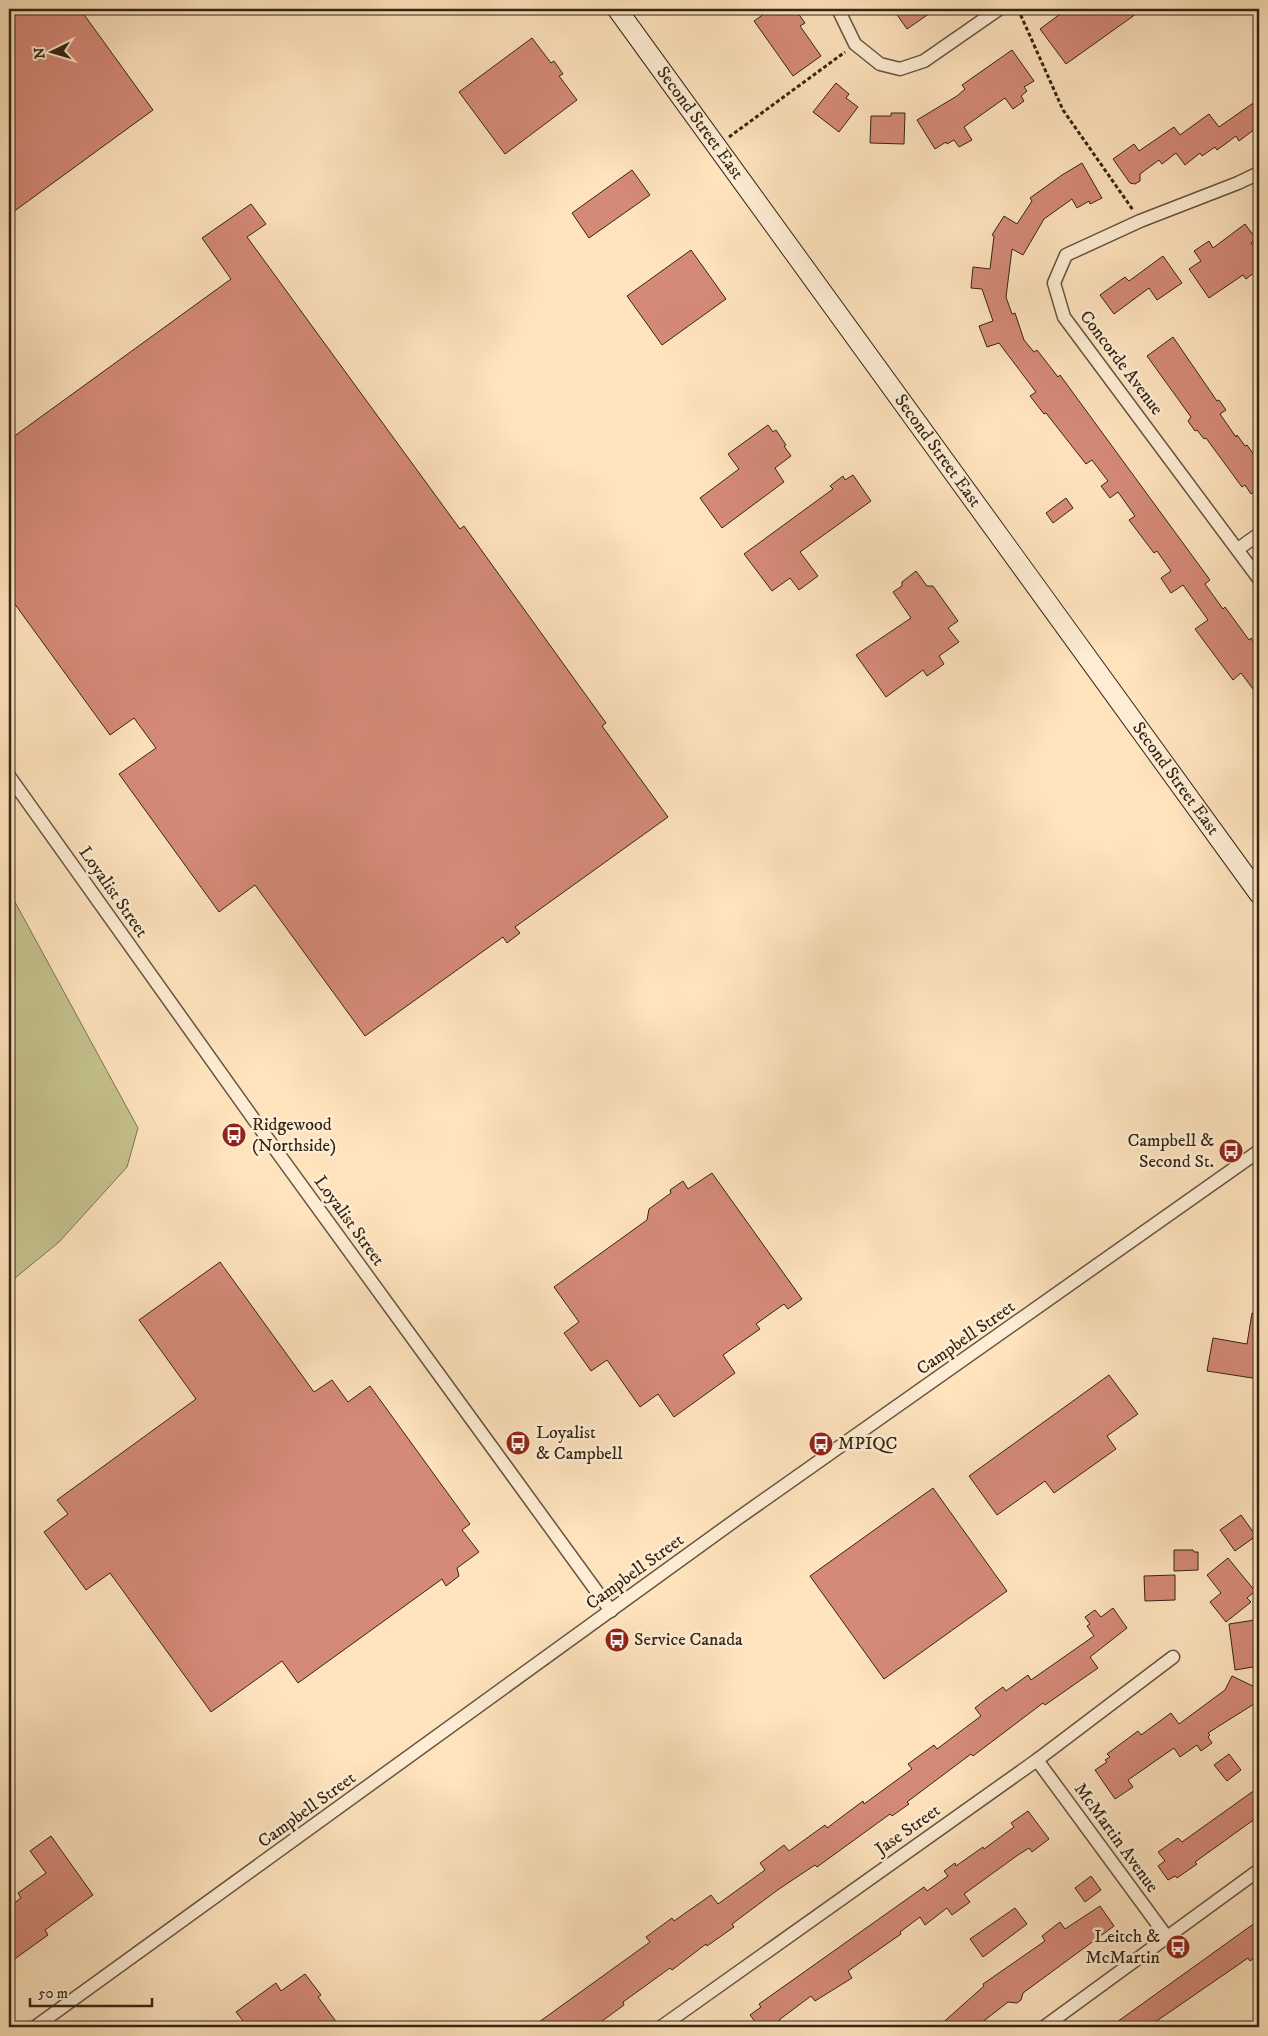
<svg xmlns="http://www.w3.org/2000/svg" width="1268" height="2036" font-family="'IM FELL DW Pica',serif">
  <rect width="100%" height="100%" fill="#fee3bd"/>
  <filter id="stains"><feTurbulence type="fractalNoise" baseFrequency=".004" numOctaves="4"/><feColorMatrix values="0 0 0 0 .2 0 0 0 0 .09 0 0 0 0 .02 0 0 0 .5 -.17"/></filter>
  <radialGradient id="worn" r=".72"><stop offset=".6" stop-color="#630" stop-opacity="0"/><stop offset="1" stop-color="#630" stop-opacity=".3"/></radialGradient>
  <polygon fill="#c5c28e" stroke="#7c7452" points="9,891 138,1128 127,1167 59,1242 9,1283"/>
  <g fill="#d58a78" stroke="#342515">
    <polygon points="9,9 80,9 153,110 9,215"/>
    <polygon points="771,9 795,9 805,23 800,26 821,56 793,76 754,21"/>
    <polygon points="893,9 936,9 907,29"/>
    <polygon points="1067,9 1143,9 1066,64 1040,29"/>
    <polygon points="532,38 551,63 554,61 563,74 559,76 577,100 505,154 459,92"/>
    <polygon points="1012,50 1034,81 1024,87 1027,91 1021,96 1024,101 1013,109 1005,98 964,127 972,140 959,147 954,140 947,144 946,142 935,149 917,120 957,96 965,89 962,85"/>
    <polygon points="836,83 849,94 846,98 858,107 839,132 813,112"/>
    <polygon points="1259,99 1259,126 1239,141 1236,136 1217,150 1215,147 1202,156 1200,153 1185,165 1176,153 1162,164 1159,160 1140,174 1140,181 1135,184 1130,183 1113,159 1134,144 1139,151 1174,127 1180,135 1209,114 1219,127"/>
    <polygon points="891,113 905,113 904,144 870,143 871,116 891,116"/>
    <polygon points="1082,163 1102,198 1090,204 1089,201 1077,208 1072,199 1044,219 1023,255 1012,249 1006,297 1012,314 1015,313 1024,340 1034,352 1037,350 1058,377 1060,375 1210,580 1205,584 1223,609 1225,607 1249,640 1251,638 1259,650 1259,697 1241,673 1233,680 1195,629 1208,620 1183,585 1171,593 1161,578 1171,571 1157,551 1154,553 1129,520 1135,516 1118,492 1110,498 1101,486 1108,481 1092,460 1086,464 1046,413 1044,414 1030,396 1036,392 999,343 987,347 979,326 993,321 982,289 971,288 973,267 990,269 994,236 992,235 1004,216 1017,224 1032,201 1030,198 1062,175"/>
    <polygon points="632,170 650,195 589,238 572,213"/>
    <polygon points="251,204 266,224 247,237 460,529 464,526 606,723 602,726 668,817 515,927 520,933 507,943 503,937 365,1036 255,885 219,912 119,774 156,748 134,718 110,735 9,596 9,440 231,279 202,238"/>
    <polygon points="1245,224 1256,239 1251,243 1259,253 1259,269 1246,279 1243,275 1209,298 1189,269 1201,261 1194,251 1209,241 1213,248"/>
    <polygon points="691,250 726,299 662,345 627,296"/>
    <polygon points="1163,256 1182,283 1157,300 1149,288 1114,314 1100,295 1125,277 1129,281"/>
    <polygon points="1173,337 1217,401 1219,400 1226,410 1220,414 1236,437 1237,435 1245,446 1247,445 1259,462 1259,488 1251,494 1245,485 1242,487 1206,438 1204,439 1197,430 1195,431 1188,421 1191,417 1147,356"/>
    <polygon points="768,425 773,432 776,430 786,445 784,446 791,456 775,468 784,482 722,528 700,498 739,469 728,454"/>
    <polygon points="853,475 871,501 800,552 818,576 799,590 790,578 772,591 744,554 833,489 830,486 843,476 845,480"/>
    <polygon points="1066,498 1073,508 1053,523 1046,513"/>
    <polygon points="916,571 927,586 933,586 958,621 948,628 959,642 939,656 944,664 927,676 923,670 886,697 856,655 911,618 893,592 902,586 902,582"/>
    <polygon points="712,1173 802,1299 788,1309 784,1304 756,1324 760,1329 723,1355 735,1373 674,1417 658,1394 640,1407 607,1360 591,1371 564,1333 579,1322 554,1287 647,1220 649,1209 671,1193 670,1190 683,1181 688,1189"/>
    <polygon points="220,1262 314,1392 332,1380 348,1402 370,1386 470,1524 462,1530 479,1552 457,1568 459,1576 446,1586 442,1579 298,1683 282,1661 211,1712 110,1573 86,1590 44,1532 68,1514 57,1500 196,1399 139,1320"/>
    <polygon points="1252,1313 1259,1314 1259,1379 1207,1371 1213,1338 1247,1344"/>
    <polygon points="1109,1375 1138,1414 1107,1436 1116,1449 1054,1493 1045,1481 997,1515 969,1476"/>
    <polygon points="933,1488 1007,1591 884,1679 810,1576"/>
    <polygon points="1241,1515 1256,1536 1235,1551 1220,1530"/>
    <polygon points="1174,1550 1193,1550 1194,1552 1198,1552 1198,1570 1174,1571"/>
    <polygon points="1228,1558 1255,1591 1247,1598 1251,1602 1226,1622 1210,1602 1221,1593 1207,1575"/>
    <polygon points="1175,1575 1175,1600 1145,1601 1144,1576"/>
    <polygon points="1113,1608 1127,1628 1090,1657 1098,1668 1045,1705 1043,1703 973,1756 971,1754 907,1802 909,1804 892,1816 890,1814 817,1867 815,1865 779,1889 732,1924 734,1927 707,1946 706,1944 672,1970 670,1968 623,2002 624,2005 594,2027 532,2027 650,1942 646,1937 672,1918 674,1921 711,1895 718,1904 765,1870 760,1863 784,1845 789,1851 825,1825 827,1828 863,1801 864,1804 912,1769 908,1764 934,1745 937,1749 981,1716 975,1708 985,1700 1003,1687 1006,1691 1028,1675 1031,1680 1094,1636 1087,1626 1090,1624 1085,1617 1095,1610 1101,1617"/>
    <polygon points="1255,1620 1259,1649 1259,1666 1235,1670 1229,1624"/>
    <polygon points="1232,1676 1259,1689 1254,1704 1208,1733 1210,1735 1208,1737 1212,1743 1201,1751 1197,1745 1180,1757 1174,1748 1128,1780 1133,1787 1115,1799 1095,1770 1107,1762 1105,1760 1110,1757 1107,1754 1138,1731 1141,1735 1171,1713 1179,1724 1225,1690"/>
    <polygon points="1229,1754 1241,1770 1227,1781 1214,1765"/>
    <polygon points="1259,1787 1259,1816 1195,1862 1197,1864 1177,1878 1175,1876 1168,1880 1158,1866 1165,1861 1158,1852 1178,1838 1182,1842"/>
    <polygon points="1028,1811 1049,1839 1032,1852 1029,1848 1018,1855 964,1894 970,1902 952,1915 947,1908 925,1925 920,1917 900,1932 901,1934 848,1971 852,1978 815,2001 811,1996 779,2020 784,2027 759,2027 750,2015 761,2007 759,2004 924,1887 927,1891 948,1876 944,1871 955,1863 956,1866 983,1847 984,1849 1014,1827 1011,1823"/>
    <polygon points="51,1836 93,1895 45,1930 48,1935 9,1963 9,1907 21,1898 18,1893 46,1873 30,1851"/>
    <polygon points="1091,1876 1101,1890 1085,1902 1075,1888"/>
    <polygon points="1100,1906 1114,1926 1023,1993 1021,2000 1017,2003 1008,2002 976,2027 938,2027 984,1986 983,1984 1045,1941 1042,1936 1060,1922 1065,1929"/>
    <polygon points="1015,1908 1027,1924 983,1957 970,1939"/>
    <polygon points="1259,1920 1259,1955 1250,1961 1248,1958 1148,2027 1110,2027"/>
    <polygon points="305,1974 321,1995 318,1997 340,2027 248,2027 236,2012 276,1983 281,1991"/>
  </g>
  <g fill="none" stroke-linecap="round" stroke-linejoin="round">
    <defs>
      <g id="street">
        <polyline points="838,9 855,44 880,64 900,69 924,61 999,9"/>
        <polyline points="1259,173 1238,183 1140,221 1066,255 1054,283 1064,317 1259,579"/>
        <polyline points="1238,549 1259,534"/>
        <polyline points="9,776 275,1149 611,1611"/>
        <polyline points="1037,1760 1167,1937"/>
        <polyline points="35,2027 737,1519 1259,1151"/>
        <polyline points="661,2027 1037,1760 1173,1657"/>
        <polyline points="1044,2027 1259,1870"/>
      </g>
      <g id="secondary">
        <path id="s1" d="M617 9 1259 894"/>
      </g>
    </defs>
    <use href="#street" stroke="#66543f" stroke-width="15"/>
    <use href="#secondary" stroke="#342515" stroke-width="21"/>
    <g stroke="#342515" stroke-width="3" stroke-dasharray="4 2.5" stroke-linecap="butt">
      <polyline points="1018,9 1063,110 1133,210"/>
      <polyline points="729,137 845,52"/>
    </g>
    <use href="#street" stroke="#feedd4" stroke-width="12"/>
    <use href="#secondary" stroke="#feedd4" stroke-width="19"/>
  </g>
  <defs>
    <symbol id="bus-disc" viewBox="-11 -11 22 22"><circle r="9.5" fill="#8f2418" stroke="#feedd4"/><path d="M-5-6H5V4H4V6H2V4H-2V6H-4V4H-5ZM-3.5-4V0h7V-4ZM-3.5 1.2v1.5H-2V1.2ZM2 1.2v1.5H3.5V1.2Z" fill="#fff"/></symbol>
  </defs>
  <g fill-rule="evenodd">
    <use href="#bus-disc" x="220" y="1121" width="28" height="28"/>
    <use href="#bus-disc" x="1217" y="1137" width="28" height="28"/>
    <use href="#bus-disc" x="504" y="1429" width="28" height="28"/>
    <use href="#bus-disc" x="807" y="1430" width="28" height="28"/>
    <use href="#bus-disc" x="603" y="1626" width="28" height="28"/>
    <use href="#bus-disc" x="1164" y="1933" width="28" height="28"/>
  </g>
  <g text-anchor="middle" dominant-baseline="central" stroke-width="5" stroke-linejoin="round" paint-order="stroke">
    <g font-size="18" fill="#342515" stroke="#feedd4">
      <text stroke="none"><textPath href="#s1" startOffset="141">Second Street East</textPath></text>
      <text transform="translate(1121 363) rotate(53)">Concorde Avenue</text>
      <text stroke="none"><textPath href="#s1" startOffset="546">Second Street East</textPath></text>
      <text stroke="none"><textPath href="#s1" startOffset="951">Second Street East</textPath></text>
      <text transform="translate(113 892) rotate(55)">Loyalist Street</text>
      <text transform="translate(349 1221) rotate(54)">Loyalist Street</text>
      <text transform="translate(966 1338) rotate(-35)">Campbell Street</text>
      <text transform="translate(635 1572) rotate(-36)">Campbell Street</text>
      <text transform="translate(307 1810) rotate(-36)">Campbell Street</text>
      <text transform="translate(908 1830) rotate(-35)">Jase Street</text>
      <text transform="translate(1116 1838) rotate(54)">McMartin Avenue</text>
    </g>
    <g font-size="18" fill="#342515" stroke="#feedd4" text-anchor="start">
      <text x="252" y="1125">Ridgewood<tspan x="252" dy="21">(Northside)</tspan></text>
      <text x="1214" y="1141" text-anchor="end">Campbell &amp;<tspan x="1214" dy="21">Second St.</tspan></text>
      <text x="536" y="1433">Loyalist<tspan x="536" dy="21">&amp; Campbell</tspan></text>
      <text x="838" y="1444">MPIQC</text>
      <text x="634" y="1640">Service Canada</text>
      <text x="1160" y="1937" text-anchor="end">Leitch &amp;<tspan x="1160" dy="21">McMartin</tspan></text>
    </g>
  </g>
  <rect width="1268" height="2036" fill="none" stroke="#fee3bd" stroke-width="30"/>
  <rect x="10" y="10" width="1248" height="2016" fill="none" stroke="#342515" stroke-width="2.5"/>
  <rect x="15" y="15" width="1238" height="2006" fill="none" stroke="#342515"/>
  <g transform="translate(52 52) rotate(265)" stroke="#feedd4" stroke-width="4" paint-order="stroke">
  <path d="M0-4L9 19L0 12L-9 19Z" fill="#342515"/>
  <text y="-8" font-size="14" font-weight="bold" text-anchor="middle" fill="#342515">N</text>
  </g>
  <path d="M30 1998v8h122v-8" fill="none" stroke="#342515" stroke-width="2.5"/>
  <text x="38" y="1998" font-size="15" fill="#342515" stroke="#feedd4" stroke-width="4" paint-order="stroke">50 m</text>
  <rect width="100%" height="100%" filter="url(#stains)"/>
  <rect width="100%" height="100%" fill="url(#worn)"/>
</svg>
